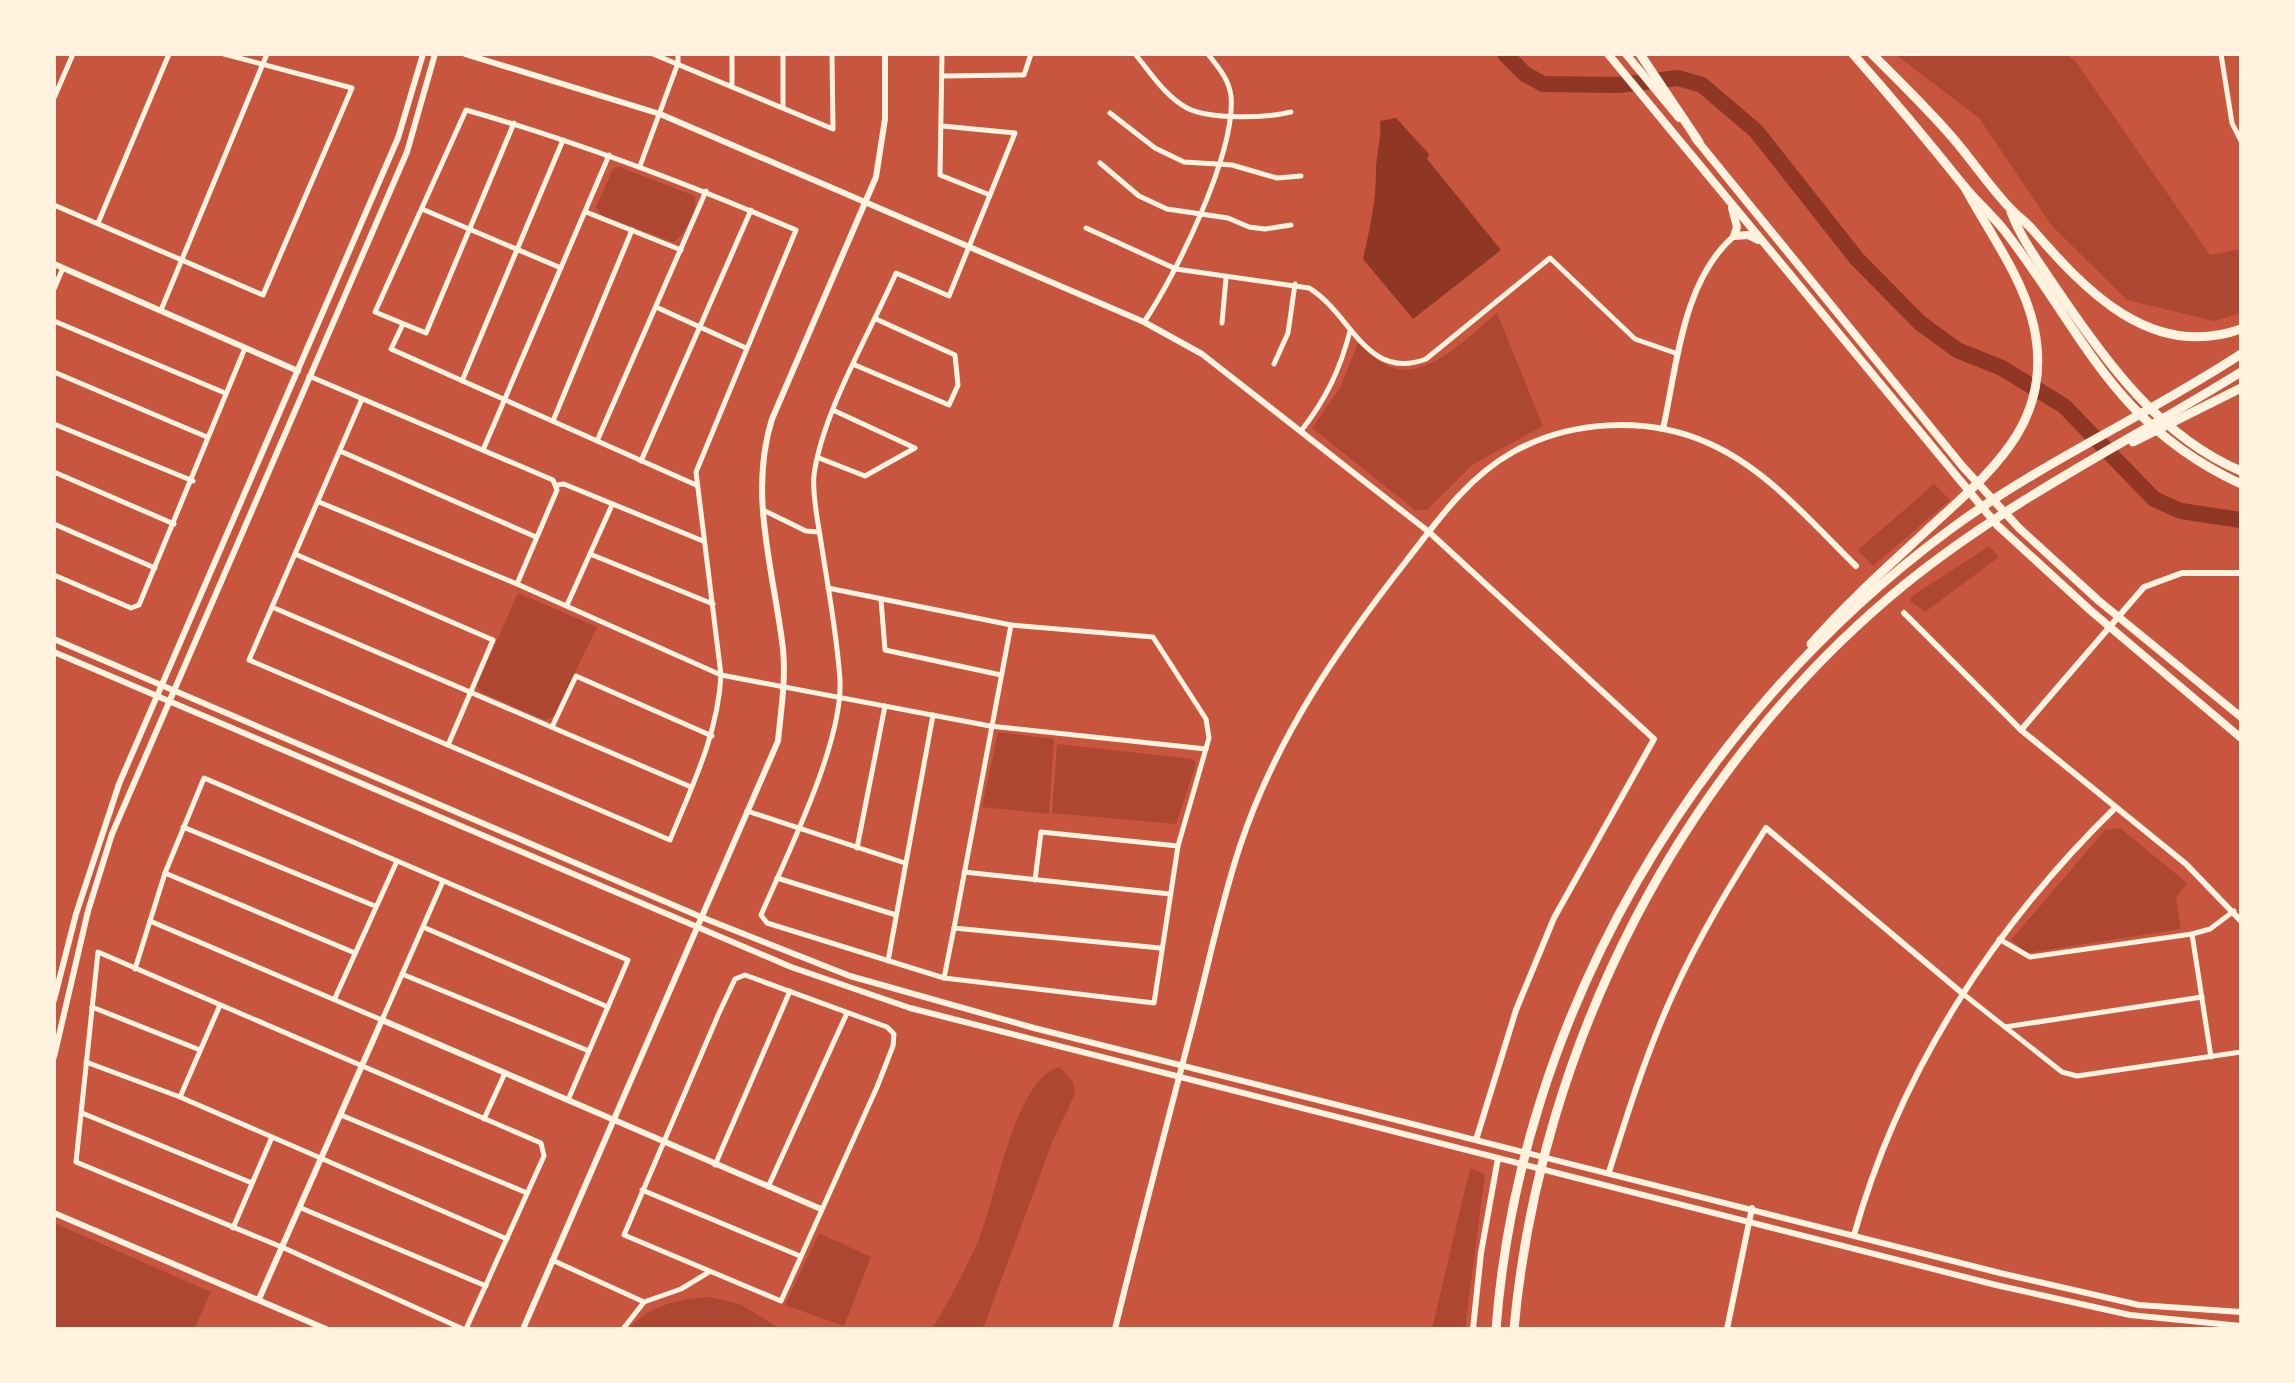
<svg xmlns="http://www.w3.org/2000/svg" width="2295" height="1383" font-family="'Archivo Narrow',sans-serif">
  <rect width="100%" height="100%" fill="#c8553d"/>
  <g fill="#ae4732">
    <polygon points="1895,54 2066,54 2076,62 2210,255 2241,249 2241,313 2214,321 2127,300 2052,226 1979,118"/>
    <path d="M620 167 695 196C698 210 685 235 673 242L601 215 596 207 613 169Z"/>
    <path d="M1497 313 1543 426 1472 465 1427 510H1415L1312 428 1340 388 1358 343C1365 349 1373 358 1382 363 1423 388 1468 336 1497 313Z"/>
    <polygon points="1934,484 1950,500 1873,566 1858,550"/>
    <polygon points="1989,546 1999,557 1925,612 1910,601 1911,597"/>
    <polygon points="518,593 597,627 554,716 545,720 480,692 477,685"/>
    <polygon points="998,732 1054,739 1049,814 982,807"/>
    <polygon points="1057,744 1193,759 1196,764 1176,824 1052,813"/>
    <polygon points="2120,828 2187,883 2176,898 2181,929 2027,953 2011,940 2105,830"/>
    <path d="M1060 1067 1073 1082 1075 1094 1053 1140 983 1329H932C949 1301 965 1271 978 1241 996 1200 1014 1078 1060 1067Z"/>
    <polygon points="1470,1168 1485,1174 1465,1329 1432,1329"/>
    <polygon points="54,1223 211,1292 194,1329 54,1329"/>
    <polygon points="819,1233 871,1257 844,1326 785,1305"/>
    <path d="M709 1297 740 1304 781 1329H629C648 1305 680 1299 709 1297Z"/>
  </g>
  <path fill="#8f3625" d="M1396 118 1429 154 1427 159 1501 250 1413 319 1363 259C1370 228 1376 202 1376 171 1376 154 1382 139 1380 121Z"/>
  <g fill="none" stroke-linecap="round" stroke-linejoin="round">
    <polyline stroke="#8f3625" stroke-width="16" points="1505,54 1525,74 1543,84 1619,85 1678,78 1702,85 1756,131 1857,259 1919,322 1957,350 2002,368 2064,406 2154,499 2181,511 2241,520"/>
    <g stroke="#fff3e0" stroke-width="5">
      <polyline points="653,54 833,129 832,54"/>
      <polyline points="732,54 732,84"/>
      <polyline points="783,54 783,107"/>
      <path d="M1135 54C1151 73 1165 96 1187 108 1210 120 1266 118 1291 112"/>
      <polyline points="2221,54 2232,123 2241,141"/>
      <polyline points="942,76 1024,75 1031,54"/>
      <polyline points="54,98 73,54"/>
      <polyline points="1110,113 1155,148 1184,162 1232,165 1277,178 1301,176"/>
      <polyline points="942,126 1015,133 990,195"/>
      <polyline points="1100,163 1139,196 1167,209 1228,218 1249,227 1265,229 1291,225"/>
      <polyline points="640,166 678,63 678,54"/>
      <polyline points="54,205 263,295 352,88 224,54"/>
      <polyline points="422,209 561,268"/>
      <polyline points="586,212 681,250"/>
      <polyline points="98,223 169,54"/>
      <path d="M1086 228 1176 269 1309 288C1351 313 1366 382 1426 359L1550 258 1635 339 1678 354"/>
      <polyline points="54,289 63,268"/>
      <polyline points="656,307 746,348"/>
      <polyline points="161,310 267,54"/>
      <polyline points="54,321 225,393"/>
      <path d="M1144 322C1176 275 1236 152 1231 96 1229 79 1218 67 1208 54"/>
      <polyline points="1222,323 1226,278"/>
      <polyline points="403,324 391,349 696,485"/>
      <polyline points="1274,364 1288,333 1295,284"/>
      <polyline points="855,365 949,405 958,385 955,355 876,319"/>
      <polyline points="54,372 207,437"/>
      <polyline points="309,376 553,480 557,490 517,584 721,675 990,726 1206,749"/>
      <polyline points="462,381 563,140"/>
      <path d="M362 399 249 660 670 840C692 786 718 734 721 675L696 472 796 230C688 184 579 142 466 110L375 312 426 333 514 123"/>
      <polyline points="553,421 632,230"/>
      <polyline points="54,424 193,481"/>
      <path d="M1301 431C1326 399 1340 370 1350 331"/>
      <polyline points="597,441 706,191"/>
      <polyline points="483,450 609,155"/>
      <polyline points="340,451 536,537"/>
      <polyline points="819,458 865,476 915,448 835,411"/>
      <polyline points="641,461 751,210"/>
      <polyline points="54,472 174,524"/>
      <polyline points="557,485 564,484 703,541"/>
      <polyline points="319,502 517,584"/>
      <polyline points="763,510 806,531 819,532"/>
      <polyline points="54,524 155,568"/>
      <polyline points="295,554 493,640 448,745"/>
      <polyline points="590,554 713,604"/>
      <polyline points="54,575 131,608 139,605 245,348"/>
      <path d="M828 588 1011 625 1153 637 1206 719 1209 738 1178 846 1154 1003 944 978 767 923 761 915C787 855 843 743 840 680 837 634 828 588 821 542 818 521 812 496 814 475 822 413 871 331 896 273L949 296 990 195 940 175 942 54"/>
      <polyline points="881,599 885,650 1001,675"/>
      <polyline points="567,605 612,505"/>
      <polyline points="272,607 691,787"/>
      <polyline points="1011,625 954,928 1160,948"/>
      <polyline points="552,727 576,676 712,736"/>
      <polyline points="747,811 905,863"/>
      <polyline points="183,827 375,906"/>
      <polyline points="857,848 885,706"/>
      <polyline points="964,872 1170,894"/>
      <polyline points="165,873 355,953"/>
      <polyline points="777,878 896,915"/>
      <polyline points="1035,880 1041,832 1178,846"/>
      <polyline points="150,921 382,1020 443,881"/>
      <polyline points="423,927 608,1007"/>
      <polyline points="2192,934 2211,1057"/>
      <polyline points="1999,939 2030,957 2192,934 2210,929 2234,911"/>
      <polyline points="888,961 933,715"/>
      <polyline points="135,969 165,873 204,778 628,960 568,1100"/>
      <polyline points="402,974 589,1051"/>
      <polygon points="745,975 887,1027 894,1034 893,1046 877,1087 781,1301 624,1235 719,1013 735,979"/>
      <polyline points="944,978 954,928"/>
      <polyline points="1962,993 2062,1072 2077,1076 2241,1052"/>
      <polyline points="335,998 397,861"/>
      <polyline points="92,1007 200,1050"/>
      <polyline points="2005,1027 2202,997"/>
      <polyline points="86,1062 180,1097 507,1239"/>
      <polyline points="180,1097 220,1005"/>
      <polyline points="82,1113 252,1183"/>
      <polyline points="341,1115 527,1193"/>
      <polyline points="484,1119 505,1073"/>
      <polyline points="715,1165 790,991"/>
      <polyline points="768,1187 847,1013"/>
      <polyline points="642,1190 800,1256"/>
      <polyline points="301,1208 486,1286"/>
      <polyline points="233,1228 272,1137"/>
      <polyline points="552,1260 644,1302"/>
      <polyline points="463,1329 284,1248 76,1162 98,952 541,1143 544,1156 466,1329"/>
      <polyline points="623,1329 644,1302 681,1289 709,1272"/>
    </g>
    <g stroke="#fff3e0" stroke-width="6">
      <polyline points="465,54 660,114 1144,322 1202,354 1429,532 1654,739 1554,918 1516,1010 1476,1140"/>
      <polyline points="54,264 298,371"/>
      <path d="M1663 429C1677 366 1682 281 1734 236"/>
      <polyline points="1904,613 2021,730 2186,864 2241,921"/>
      <polyline points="54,639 701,917 850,976 1034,1028 2000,1273 2139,1305 2241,1312"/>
      <polyline points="54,652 791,967 910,1008 1996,1285 2130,1315 2241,1326"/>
      <polyline points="2021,730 2144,587 2182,573 2241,573"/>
      <polyline points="54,1000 76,914 119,784 398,138 423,54"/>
      <polyline points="54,1057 88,911 112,834 407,152 435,54"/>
      <path d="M1609 1172C1628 1112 1647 1051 1673 994 1699 936 1732 882 1766 828L1962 993"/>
      <polyline points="54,1213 326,1329"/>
      <path d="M1854 1235C1900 1071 1994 926 2115 808"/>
      <polyline points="259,1299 382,1020 821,1209"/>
      <path d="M523 1329 778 741C781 710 786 680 783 649 774 572 748 495 772 419L876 177 885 119V54"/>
      <path d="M1115 1329C1140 1226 1167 1123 1194 1020 1209 962 1221 903 1240 846 1276 738 1338 648 1407 560 1438 520 1468 477 1513 452 1571 420 1647 416 1708 443 1766 468 1811 522 1856 566"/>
      <polyline points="1473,1329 1481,1253 1498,1158"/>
      <polyline points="1727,1329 1752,1208"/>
    </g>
    <g stroke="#fff3e0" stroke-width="8">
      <polyline points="1608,54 1997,525 2091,611 2241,738"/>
      <polyline points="1626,54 1679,118"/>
      <polyline points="1695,138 1963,467 2019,528 2099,601 2241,717"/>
      <polyline points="1732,208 1737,227 1734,236 1748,235 1758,240"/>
    </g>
    <g stroke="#fff3e0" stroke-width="9">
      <polyline points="1640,54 1699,142"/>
      <path d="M1853 54C1891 97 1927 140 1963 185 1975 200 1991 214 2004 230 2084 333 2112 424 2241 484"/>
      <path d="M1872 54C1899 81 1927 108 1952 137 1972 160 1989 186 2010 208 2017 216 2025 221 2032 229 2085 290 2151 361 2241 329"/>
      <path d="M2011 212C2022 241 2041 265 2058 291 2106 362 2160 437 2241 471"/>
      <polyline points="2133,442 2241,388"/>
      <path d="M1811 644C1846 604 1885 569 1924 533 1987 474 2055 425 2034 327 2023 277 1988 231 1964 186"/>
      <path d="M1496 1329C1520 1015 1696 718 1948 531 2039 463 2145 417 2241 354"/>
      <path d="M1514 1329C1540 1044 1682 767 1904 585 2007 501 2128 442 2241 372"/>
    </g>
  </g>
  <rect width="2295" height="1383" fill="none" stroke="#fff3e0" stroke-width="112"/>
</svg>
